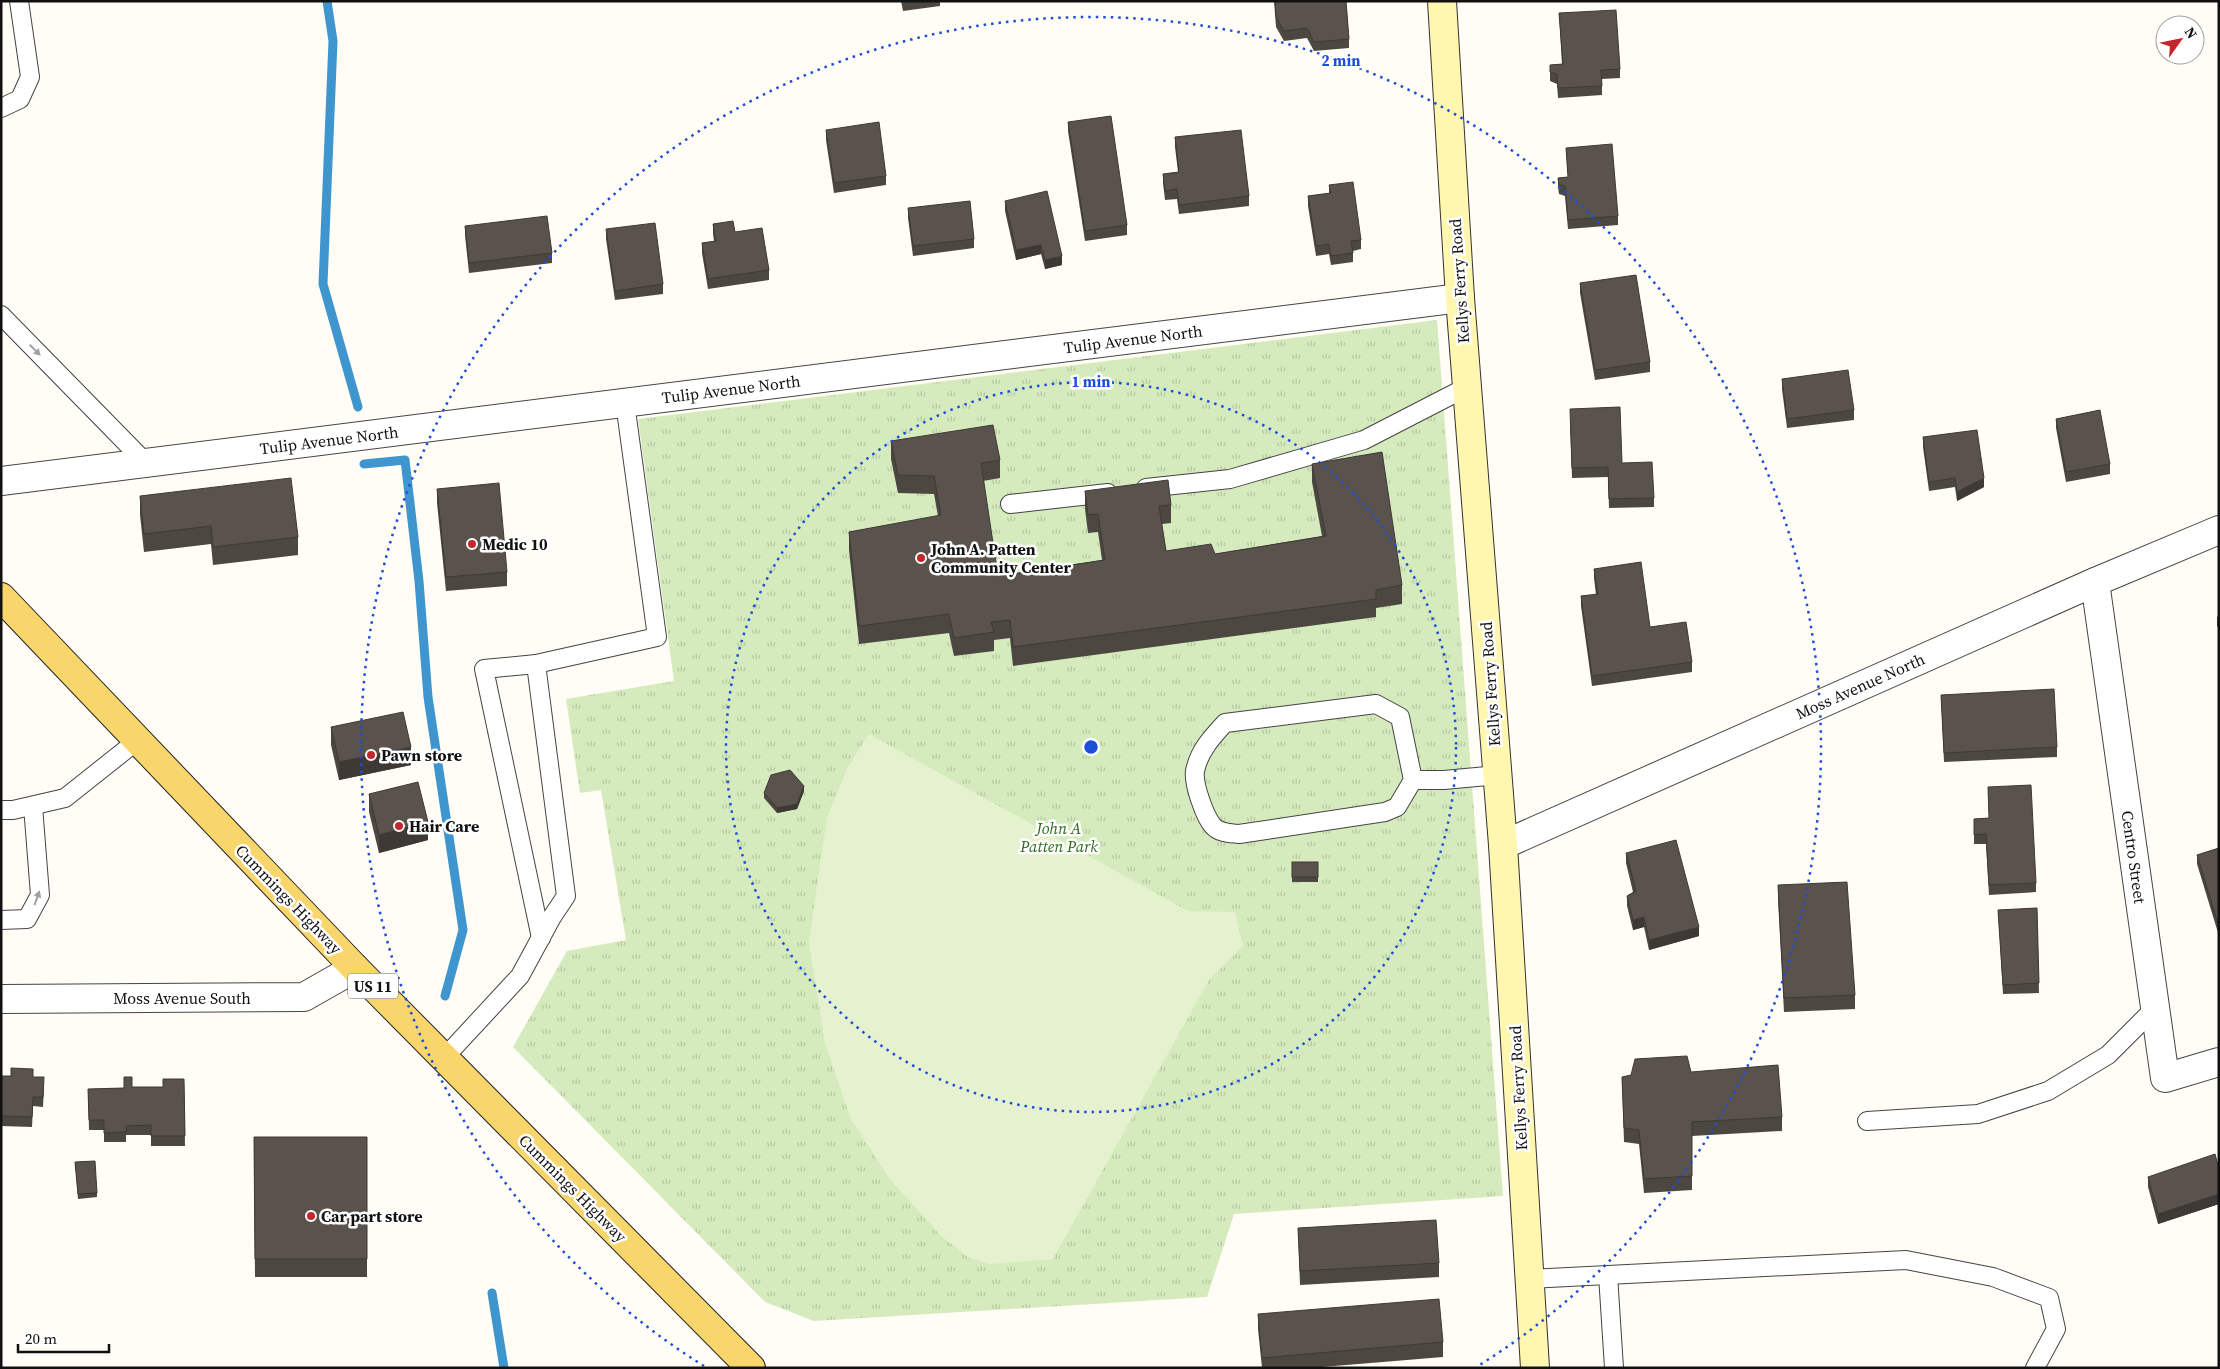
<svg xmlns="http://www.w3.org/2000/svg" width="2220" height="1369" font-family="'Source Serif 4',serif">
  <defs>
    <pattern id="park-tufts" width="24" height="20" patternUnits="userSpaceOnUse" patternTransform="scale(1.25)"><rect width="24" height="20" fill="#d5ebbd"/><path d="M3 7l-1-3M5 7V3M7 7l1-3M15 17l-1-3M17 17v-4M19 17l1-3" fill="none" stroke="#b6c8a1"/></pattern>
  </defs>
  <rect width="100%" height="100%" fill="#fffdf5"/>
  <polygon fill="url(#park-tufts)" points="1437,320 1503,1196 1234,1214 1207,1297 814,1321 765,1302 513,1047 567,951 626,940 601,790 580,793 566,699 674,681 638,419"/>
  <polygon fill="#e6f2cf" points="869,734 1188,911 1235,912 1243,946 1209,980 1053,1259 990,1264 969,1258 940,1235 889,1178 850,1117 825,1043 809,942 827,817 848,767"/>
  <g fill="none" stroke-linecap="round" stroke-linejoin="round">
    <g stroke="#3f96cf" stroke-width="9">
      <polyline points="327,1 333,41 323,284 358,407"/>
      <polyline points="364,464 405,460 419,581 428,697 463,930 445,996"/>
      <polyline points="492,1293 504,1368"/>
    </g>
    <defs>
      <g id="lane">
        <polyline points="1,108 20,99 30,77 19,1"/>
        <polyline points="1,315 146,463"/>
        <polyline points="1146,488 1230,479 1364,440 1467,387"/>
        <polyline points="1010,504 1108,493"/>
        <polyline points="536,664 484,669 541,938"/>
        <path d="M1376 704 1400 717 1413 780 1397 807 1385 812 1239 834C1230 833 1219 833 1213 826 1205 817 1193 784 1195 771 1199 751 1212 737 1225 723Z"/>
        <polyline points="1413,780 1444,780 1498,775"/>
        <polyline points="1,810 13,810 65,798 138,740"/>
        <polyline points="1,920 27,919 40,895 33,806"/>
        <polyline points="444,1058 520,976 552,917 566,896 536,664 657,637 625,403"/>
        <polyline points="1867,1121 1978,1114 2048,1091 2108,1055 2155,1008"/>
        <polyline points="1608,1275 1614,1368"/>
        <polyline points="1529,1279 1906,1260 1993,1277 2049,1298 2056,1329 2035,1368"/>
      </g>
      <g id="street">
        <polyline points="1,481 1460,298"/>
        <polyline points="2095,582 2165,1078 2219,1062"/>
        <polyline points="1503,845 2095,582 2219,530"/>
        <polyline points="1,999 304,997 355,968"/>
      </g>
      <polyline id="secondary" points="1442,1 1460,298 1503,845 1535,1368"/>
      <polyline id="primary" points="1,597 355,968 751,1368"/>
    </defs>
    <use href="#lane" stroke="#444" stroke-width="20"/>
    <use href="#street" stroke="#444" stroke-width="30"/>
    <use href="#secondary" stroke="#333" stroke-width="30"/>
    <use href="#primary" stroke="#222" stroke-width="30"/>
    <use href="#lane" stroke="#fff" stroke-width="18"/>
    <use href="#street" stroke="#fff" stroke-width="28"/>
    <use href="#secondary" stroke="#fff6b0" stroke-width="28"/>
    <use href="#primary" stroke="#f9d66b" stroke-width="28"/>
  </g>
  <g fill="#4d4742">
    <polygon points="901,1 940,1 940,6 903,11"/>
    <polygon points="1274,1 1346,1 1349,39 1349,48 1314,51 1307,38 1284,41 1276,27"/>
    <polygon points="1559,13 1620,69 1620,78 1602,79 1602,95 1558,98 1557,84 1550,81 1550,65 1562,64"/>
    <polygon points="1068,122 1127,225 1127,235 1085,241 1068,131"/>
    <polygon points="826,130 886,176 886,185 834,193 826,140"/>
    <polygon points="1175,137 1249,196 1249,206 1179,214 1177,199 1165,200 1163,183 1163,174 1178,172 1175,147"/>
    <polygon points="1566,148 1618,216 1618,225 1568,229 1565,196 1559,194 1558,187 1558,178 1568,177"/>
    <polygon points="1329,185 1361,240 1361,249 1353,251 1353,262 1331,265 1329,254 1316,256 1308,206 1308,196 1329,193"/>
    <polygon points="1005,201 1062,265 1045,269 1041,254 1016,260 1005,211"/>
    <polygon points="908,208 974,239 974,248 913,256 908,218"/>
    <polygon points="713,224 735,232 769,270 769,280 708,289 702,253 702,243 714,241 713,234"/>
    <polygon points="465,226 552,253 552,263 469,273 465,235"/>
    <polygon points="606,229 663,284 663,294 615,300 606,239"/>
    <polygon points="1580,283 1650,362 1650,372 1595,380 1580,293"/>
    <polygon points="1782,379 1854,410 1854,420 1787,428 1782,389"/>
    <polygon points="1570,419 1622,463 1654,498 1654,507 1609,508 1608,477 1572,478"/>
    <polygon points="2056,419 2110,464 2110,474 2066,482 2056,428"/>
    <polygon points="1923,437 1984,487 1957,501 1955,487 1929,491 1923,447"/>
    <polygon points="891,441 1000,460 1000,478 983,481 998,576 1102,560 1098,532 1088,533 1085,509 1085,491 1171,505 1171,523 1162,524 1166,551 1215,554 1322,536 1312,482 1312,464 1402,585 1402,604 1376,608 1376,617 1013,666 1010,638 994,640 994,651 954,656 949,633 859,644 849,550 849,532 938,516 934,494 898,493 891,459"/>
    <polygon points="437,489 507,572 507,586 446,591 437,503"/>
    <polygon points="140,496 298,537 298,555 213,565 211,544 144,552 140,515"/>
    <polygon points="1594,569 1650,627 1692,662 1692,672 1592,686 1581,606 1581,596 1596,595 1594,578"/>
    <polygon points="2219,616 2219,629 2217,626 2217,617"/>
    <polygon points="1941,695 2057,747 2057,757 1944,762"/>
    <polygon points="331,727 411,765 339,780 331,745"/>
    <polygon points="1988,787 2036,883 2036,892 1989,895 1986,844 1974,844 1974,819 1989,818"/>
    <polygon points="804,791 797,809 777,813 764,798 764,793"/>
    <polygon points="369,794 428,840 379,853 369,812"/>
    <polygon points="2219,848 2219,936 2197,864 2197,855"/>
    <polygon points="1626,853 1699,936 1649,950 1644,927 1633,930 1627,906 1627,896 1633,892 1626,863"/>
    <rect x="1292" y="862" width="26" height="20"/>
    <polygon points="1778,885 1855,995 1855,1009 1784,1012 1778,899"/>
    <polygon points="2037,908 2039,993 2003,994 1998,910"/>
    <polygon points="1691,1072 1782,1117 1782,1131 1692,1136 1692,1190 1644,1193 1639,1144 1624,1142 1622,1077"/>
    <polygon points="1,1076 33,1077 44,1087 43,1107 33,1106 32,1127 1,1126"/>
    <polygon points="184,1079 185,1146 151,1146 151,1135 126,1135 126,1142 104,1142 104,1130 89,1130 88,1089 163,1087"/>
    <polygon points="254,1137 367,1137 367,1277 255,1277"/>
    <polygon points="75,1162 97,1193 97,1197 78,1199"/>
    <polygon points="2219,1169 2219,1204 2158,1224 2148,1187 2148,1177"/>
    <polygon points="1298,1228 1439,1263 1439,1277 1300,1285"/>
    <polygon points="1258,1314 1443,1342 1443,1357 1310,1368 1262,1368 1258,1329"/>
  </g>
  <g fill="#3f3936">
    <polygon points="1041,245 1041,254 1016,260 1016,250"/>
    <polygon points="1062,256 1062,265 1045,269 1045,260"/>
    <polygon points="1984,478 1984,487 1957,501 1957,492"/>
    <polygon points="411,747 411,765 339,780 339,762"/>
    <polygon points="804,786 804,791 797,809 777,813 777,808"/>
    <polygon points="428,822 428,840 379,853 379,835"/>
    <polygon points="1644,917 1644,927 1633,930 1633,920"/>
    <polygon points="1699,927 1699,936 1649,950 1649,940"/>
    <polygon points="2219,1194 2219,1204 2158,1224 2158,1214"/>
  </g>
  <g fill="#5a524d" stroke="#3f3936">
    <polygon points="1275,1 1346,1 1349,39 1314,42 1307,28 1284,31 1276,17"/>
    <polygon points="1616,10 1620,69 1601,70 1602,86 1558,88 1557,74 1550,72 1550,65 1563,64 1559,13"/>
    <polygon points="1111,116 1127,225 1085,231 1068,122"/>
    <polygon points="879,122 886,176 834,183 826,130"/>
    <polygon points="1241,130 1249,196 1179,205 1177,189 1165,191 1163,174 1179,172 1175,137"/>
    <polygon points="1612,144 1618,216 1568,220 1565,186 1559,185 1558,178 1568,177 1566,148"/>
    <polygon points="1353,182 1361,240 1351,241 1353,253 1331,256 1329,244 1316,246 1308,196 1331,193 1329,185"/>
    <polygon points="1047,191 1062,256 1045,260 1041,245 1016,250 1005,201"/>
    <polygon points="970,201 974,239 913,246 908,208"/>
    <polygon points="547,216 552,253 469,263 465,226"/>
    <polygon points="733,221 735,232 762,228 769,270 708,279 702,243 716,241 713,224"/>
    <polygon points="655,223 663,284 615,291 606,229"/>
    <polygon points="1636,275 1650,362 1595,370 1580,283"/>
    <polygon points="1848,370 1854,410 1787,419 1782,379"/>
    <polygon points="1620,407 1622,463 1652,462 1654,498 1609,499 1608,467 1572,468 1570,409"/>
    <polygon points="2100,410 2110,464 2066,472 2056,419"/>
    <polygon points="993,425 1000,460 981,463 998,576 1105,560 1098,514 1088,515 1085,491 1168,480 1171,505 1159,506 1166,551 1211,544 1215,554 1326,536 1312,464 1382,452 1402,585 1376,590 1376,599 1013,647 1010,620 991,622 994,632 954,638 949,614 859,626 849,532 941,515 934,476 898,475 891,441"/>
    <polygon points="1977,430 1984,478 1957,492 1955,478 1929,482 1923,437"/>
    <polygon points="291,478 298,537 213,547 211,526 144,534 140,496"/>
    <polygon points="499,483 507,572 446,577 437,489"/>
    <polygon points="1641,562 1650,627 1686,622 1692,662 1592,676 1581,596 1598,594 1594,569"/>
    <polygon points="2054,689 2057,747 1944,753 1941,695"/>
    <polygon points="403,712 411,747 339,762 331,727"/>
    <polygon points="790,770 804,786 797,804 777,808 764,793 771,775"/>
    <polygon points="418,782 428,822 379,835 369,794"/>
    <polygon points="2031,785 2036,883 1989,885 1986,834 1974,835 1974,819 1989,818 1988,787"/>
    <polygon points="1676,840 1699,927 1649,940 1644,917 1633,920 1627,896 1636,891 1626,853"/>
    <polygon points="2219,848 2219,927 2197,855"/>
    <rect x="1292" y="862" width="26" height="15"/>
    <polygon points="1847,882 1855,995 1784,998 1778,885"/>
    <polygon points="2037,908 2039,983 2003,985 1998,910"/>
    <polygon points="1687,1056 1691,1072 1778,1065 1782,1117 1692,1122 1692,1176 1644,1179 1639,1130 1624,1128 1622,1077 1631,1075 1635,1059"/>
    <polygon points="11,1068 33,1069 33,1077 44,1077 43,1097 33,1097 32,1117 1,1116 1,1076 11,1076"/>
    <polygon points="124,1077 132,1077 132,1087 163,1087 163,1079 184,1079 185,1136 151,1136 151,1125 126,1126 126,1132 104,1133 104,1120 89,1120 88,1089 124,1088"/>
    <polygon points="254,1137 367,1137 367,1259 255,1259"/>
    <polygon points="2215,1154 2219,1169 2219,1194 2158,1214 2148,1177"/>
    <polygon points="95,1161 97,1193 78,1194 75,1162"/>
    <polygon points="1436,1220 1439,1263 1300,1271 1298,1228"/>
    <polygon points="1439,1299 1443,1342 1262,1358 1258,1314"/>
  </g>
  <defs><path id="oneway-solid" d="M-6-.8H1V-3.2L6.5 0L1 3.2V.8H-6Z" transform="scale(1.25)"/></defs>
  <g fill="#a0a0a0">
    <use href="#oneway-solid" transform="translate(35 350) rotate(45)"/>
    <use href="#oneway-solid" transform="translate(37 898) rotate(-70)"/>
  </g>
  <g fill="none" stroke="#1d4ed8" stroke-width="2.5" stroke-dasharray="2.5 5">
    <circle cx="1091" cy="747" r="365"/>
    <path d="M704 1366A730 730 0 1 1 1478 1366"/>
  </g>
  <g fill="#c4262e" stroke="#fff" stroke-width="2">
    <circle cx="472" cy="544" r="5"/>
    <circle cx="921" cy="558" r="5"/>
    <circle cx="371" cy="755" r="5"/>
    <circle cx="399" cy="826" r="5"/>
    <circle cx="311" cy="1216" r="5"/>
  </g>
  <g text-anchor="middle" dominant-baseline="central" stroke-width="5" stroke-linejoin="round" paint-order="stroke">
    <rect fill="#fff" stroke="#585858" stroke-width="1" x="348" y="973.5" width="50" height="25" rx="4"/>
    <g font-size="15" font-weight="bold" fill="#111">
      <text x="373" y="986">US 11</text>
    </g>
    <g font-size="16" fill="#111" stroke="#fff">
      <text transform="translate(1459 281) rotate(-94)">Kellys Ferry Road</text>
      <text transform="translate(1133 339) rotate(-7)">Tulip Avenue North</text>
      <text transform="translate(731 389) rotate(-7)">Tulip Avenue North</text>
      <text transform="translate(329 440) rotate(-7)">Tulip Avenue North</text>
      <text transform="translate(1490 684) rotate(-94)">Kellys Ferry Road</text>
      <text transform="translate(1860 686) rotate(-24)">Moss Avenue North</text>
      <text transform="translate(2134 857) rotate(82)">Centro Street</text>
      <text transform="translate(289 899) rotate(46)">Cummings Highway</text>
      <text x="182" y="998">Moss Avenue South</text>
      <text transform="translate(1518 1088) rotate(-93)">Kellys Ferry Road</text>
      <text transform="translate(573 1188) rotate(45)">Cummings Highway</text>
    </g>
    <g font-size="16" font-weight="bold" fill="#111" stroke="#fff" text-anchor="start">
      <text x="482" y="544">Medic 10</text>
      <text x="931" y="549">John A. Patten<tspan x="931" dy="18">Community Center</tspan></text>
      <text x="381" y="755">Pawn store</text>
      <text x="409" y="826">Hair Care</text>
      <text x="321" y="1216">Car part store</text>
    </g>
    <g font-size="16" font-style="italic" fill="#2f6b1f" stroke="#fff">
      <text x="1059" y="828">John A<tspan x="1059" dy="18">Patten Park</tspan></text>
    </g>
  </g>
  <circle cx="1091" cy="747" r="8" fill="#1d4ed8" stroke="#fff" stroke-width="2.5"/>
  <g font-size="15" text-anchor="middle" font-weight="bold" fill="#1d4ed8" stroke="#fff" stroke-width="5" stroke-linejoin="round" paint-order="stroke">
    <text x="1341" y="66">2 min</text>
    <text x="1091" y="387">1 min</text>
  </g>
  <rect width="2220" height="1369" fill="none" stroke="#111111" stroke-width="5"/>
  <g transform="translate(2180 40) rotate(57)"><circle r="24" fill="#ffffff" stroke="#a0a0a0"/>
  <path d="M0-4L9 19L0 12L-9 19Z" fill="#c4262e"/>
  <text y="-8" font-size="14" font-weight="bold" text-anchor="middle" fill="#111111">N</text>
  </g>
  <path d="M18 1344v8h91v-8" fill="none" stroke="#111111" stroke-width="2.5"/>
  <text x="25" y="1344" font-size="15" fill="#111111" stroke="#ffffff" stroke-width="4" paint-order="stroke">20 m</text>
</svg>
